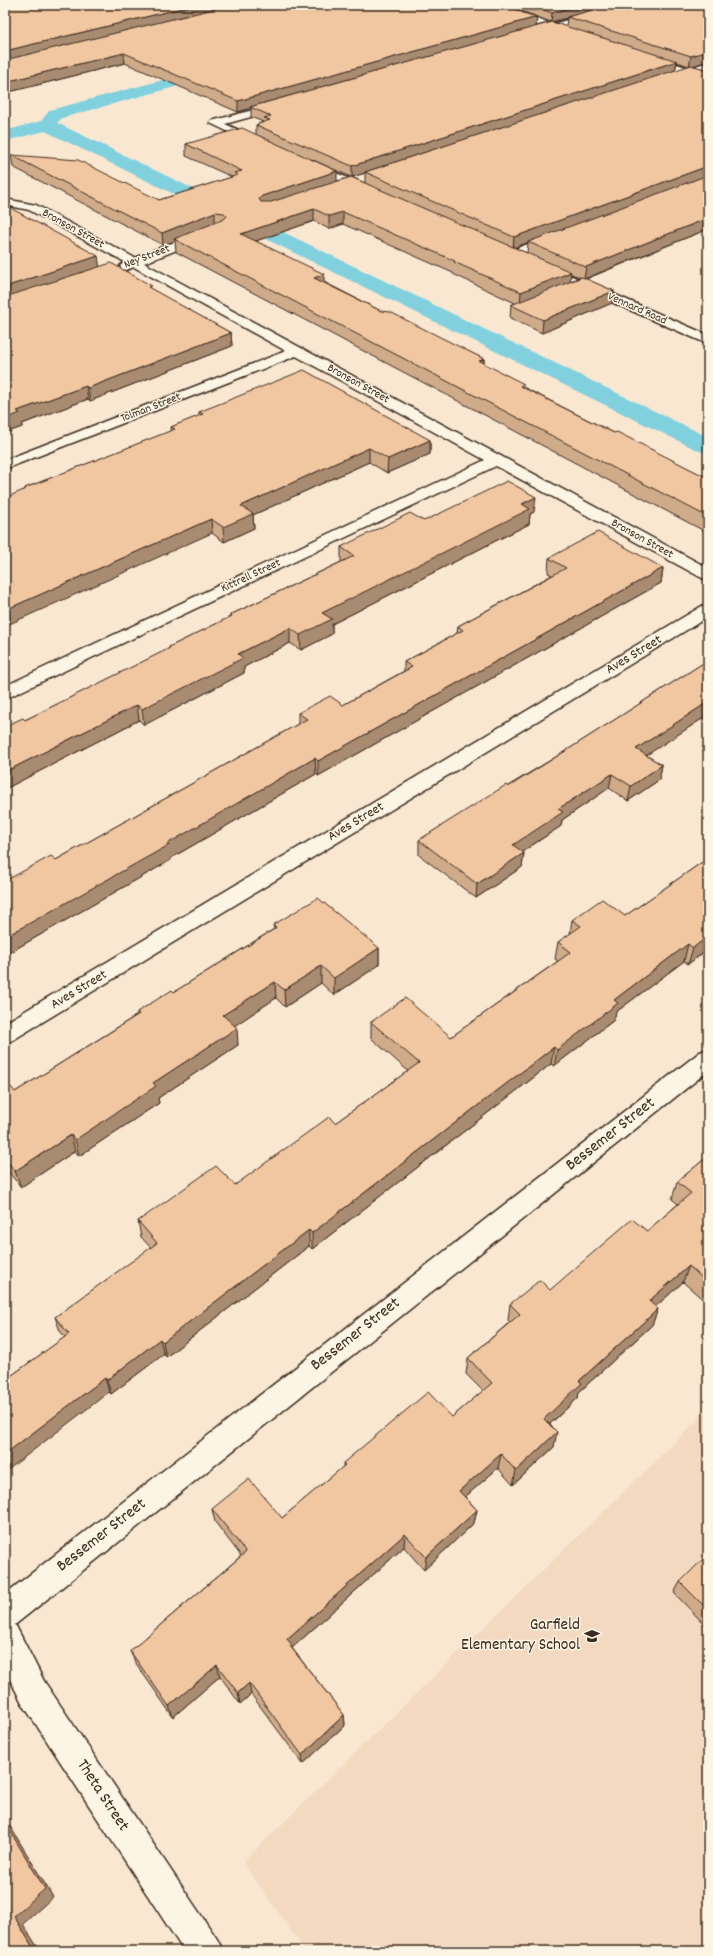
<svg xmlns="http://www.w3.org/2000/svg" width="713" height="1956" font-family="Dekko,sans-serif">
  <rect width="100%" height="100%" fill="#f9e7d1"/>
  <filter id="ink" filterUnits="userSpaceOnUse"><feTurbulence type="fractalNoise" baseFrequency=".025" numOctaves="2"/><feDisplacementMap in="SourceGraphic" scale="8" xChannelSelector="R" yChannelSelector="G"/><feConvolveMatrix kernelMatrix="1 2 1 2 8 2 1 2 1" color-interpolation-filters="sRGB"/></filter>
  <g filter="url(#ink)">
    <polygon fill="#f3d9c0" points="708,1410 708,1951 305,1951 243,1862"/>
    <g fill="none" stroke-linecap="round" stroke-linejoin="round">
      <polygon fill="#81d0de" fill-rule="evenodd" points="219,65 225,67 227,70 225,73 62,118 57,123 708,437 708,453 699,451 45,131 5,141 5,131 41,121 50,110"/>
      <defs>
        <g id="minor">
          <polygon points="619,5 632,5 631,7 535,35 529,35 527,33 529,31"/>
          <polygon points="708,62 708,68 671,80 666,77 668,75"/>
          <polygon points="280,103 284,104 285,106 284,108 225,124 264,141 265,143 264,145 256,145 210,123 211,121"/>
          <polygon points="310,162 374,189 376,191 370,194 366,193 306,167 305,165"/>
          <polygon points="5,199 36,205 135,258 199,232 207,232 209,235 207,238 144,263 708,568 708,580 702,578 496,466 5,699 5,686 485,460 296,356 5,469 5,460 286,351 134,267 126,270 122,269 120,266 125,262 29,210 5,205"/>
          <polygon points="555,234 559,235 561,238 559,241 517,257 513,258 507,254 509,251"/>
          <polygon points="544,264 708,335 708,344 540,271 538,268 540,265"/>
          <polygon points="708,605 708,617 13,1040 5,1043 5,1023 702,606"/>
          <polygon points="708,1049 708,1071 16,1624 5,1628 5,1594 700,1052"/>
        </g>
        <g id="tertiary">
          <polygon points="490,5 501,5 576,34 574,36 568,36 523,21"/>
          <polygon points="648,55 708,74 708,80 645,60 643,58 645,56"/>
          <polygon points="5,1621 16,1626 44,1681 217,1939 223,1951 184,1951 22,1703 5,1670"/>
        </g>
      </defs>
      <use href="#minor" stroke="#3b2a1e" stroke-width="3"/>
      <use href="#tertiary" stroke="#3b2a1e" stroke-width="3"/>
      <use href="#minor" fill="#fcf5e5" fill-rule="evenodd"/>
      <use href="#tertiary" fill="#fcf5e5" fill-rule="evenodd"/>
    </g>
    <g fill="#cfab8a" stroke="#3b2a1e" fill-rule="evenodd">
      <path d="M5 5H708V229L586 279 614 291 612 303 542 333 510 318 511 305 515 303 453 274V273L343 224 329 229 314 221 256 241 324 282 381 311 484 359V364L523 387 614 433 708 478V533L176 252 175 241 163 245 13 167 11 155 159 200 232 177 186 156V144L256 135V125L263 122 251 117V108L238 112 125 63 5 93ZM515 9 535 16 523 13ZM537 17 551 22 536 26ZM567 18 566 26 552 22ZM677 62 689 66 675 71ZM705 62 704 69 692 66ZM311 159 351 177 337 181ZM365 173V183L352 177ZM528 243 527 253 515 248ZM571 274 580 277 570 281Z"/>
      <polygon points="99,267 152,290 231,333 232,346 90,401 88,399 22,424 22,427 5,433"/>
      <polygon points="199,412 430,440 430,454 387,473 369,462 253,515 254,528 224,542 212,533 25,490 25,488 171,431 171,427 199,416"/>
      <polygon points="534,512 530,514 529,524 332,624 332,634 301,650 290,643 244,667 244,673 144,725 139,720 5,789 5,726 25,720 169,649 169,647 230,617 230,615 341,562 341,547 424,521"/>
      <polygon points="549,558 663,568 661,583 318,776 316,774 171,858 171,860 5,955 5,881 56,860 298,724 298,713 343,705 404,671 404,662 457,633 458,626 552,575 548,573"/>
      <polygon points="708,660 708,715 646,755 662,765 659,780 628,801 609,788 562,820 561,826 522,852 524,853 522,867 476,898 419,855 419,840 572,747"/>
      <polygon points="708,858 708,949 688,964 684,961 616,1012 614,1020 554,1066 551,1064 312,1249 309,1246 166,1357 164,1354 111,1394 109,1392 8,1378 65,1337 60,1331 55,1317 151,1248 141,1237 138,1221 235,1185 335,1123 408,1071 371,1038 371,1022 451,1037 558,961 555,959 558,942 570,934 572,920 625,916"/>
      <polygon points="273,925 379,948 379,965 334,995 321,983 285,1007 276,998 234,1026 238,1045 158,1098 159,1103 79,1156 75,1151 21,1187 5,1168 5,1091 15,1092 137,1015 137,1012 174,992 274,929"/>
      <polygon points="708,1156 708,1304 683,1282 655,1307 658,1309 652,1325 579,1392 578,1398 550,1424 554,1447 513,1485 498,1468 465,1497 477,1510 474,1523 424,1570 404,1547 292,1648 344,1715 345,1725 303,1764 251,1694 240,1704 220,1676 173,1717 135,1662 130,1651 241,1556 215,1522 212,1509 282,1518 343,1467 343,1463 452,1417 483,1391 466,1374 468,1358 510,1322 508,1320 510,1304 550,1290 647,1231 678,1204 672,1199 677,1182"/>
      <polygon points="708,1554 708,1628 674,1593 680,1582"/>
    </g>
    <g fill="#a98b71" stroke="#3b2a1e">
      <polygon points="195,5 235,5 5,61 5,51"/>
      <polygon points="580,5 613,5 567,17 567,18 551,22 552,13"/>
      <polygon points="537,17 536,27 250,107 251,108 238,112 238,101"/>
      <polygon points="708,51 708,61 705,61 705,62 689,67 691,56"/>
      <polygon points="124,53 125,63 5,93 5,82"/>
      <polygon points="677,61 675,71 365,172 365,173 352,177 352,166"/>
      <polygon points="708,166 708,176 513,248 514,237"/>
      <polygon points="337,171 337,183 260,211 259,199 262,196"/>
      <polygon points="314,209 314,221 241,246 241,234"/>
      <polygon points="215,212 215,225 174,239 175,241 163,245 162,233"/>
      <polygon points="343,212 343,224 329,229 329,216"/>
      <polygon points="708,218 708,229 584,279 586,267"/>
      <polygon points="98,256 100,269 5,300 5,287"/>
      <polygon points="571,272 570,285 520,305 521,292"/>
      <polygon points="324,274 324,287 314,278"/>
      <polygon points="614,291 612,303 542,333 543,320"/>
      <polygon points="231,333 232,346 90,401 88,388"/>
      <polygon points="484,359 483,372 479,361"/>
      <polygon points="86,386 88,399 22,424 22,427 5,433 5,419 17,411"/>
      <polygon points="430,440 430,454 387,473 388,459"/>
      <polygon points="369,448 369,462 253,515 254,528 224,542 223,527 241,506"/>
      <polygon points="536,497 534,512 530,514 529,524 332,624 332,634 301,650 300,635 322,613"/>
      <polygon points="211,519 212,533 5,626 5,610"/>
      <polygon points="663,568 661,583 318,776 318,761"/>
      <polygon points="290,628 290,643 244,667 244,673 144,725 142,709 238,654"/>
      <polygon points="708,702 708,715 633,764 636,749"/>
      <polygon points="137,705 139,720 5,789 5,772"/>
      <polygon points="315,758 316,774 171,858 171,860 5,955 5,937"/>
      <polygon points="662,765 659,780 628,801 631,786"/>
      <polygon points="612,774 609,788 562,820 561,826 511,859 513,845 558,809"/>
      <polygon points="524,853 522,867 476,898 477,884"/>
      <polygon points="708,936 708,949 688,964 693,948"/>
      <polygon points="688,944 684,961 616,1012 614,1020 554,1066 557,1050 614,1000"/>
      <polygon points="379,948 379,965 334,995 334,978"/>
      <polygon points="321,966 321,983 285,1007 284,990"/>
      <polygon points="275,982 276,998 225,1032 223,1015"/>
      <polygon points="237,1028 238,1045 158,1098 159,1103 79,1156 75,1140 153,1083"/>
      <polygon points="554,1047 551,1064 312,1249 312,1233"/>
      <polygon points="71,1135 75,1151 21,1187 15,1171"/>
      <polygon points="309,1230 309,1246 166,1357 163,1342"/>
      <polygon points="689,1266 683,1282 644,1317 649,1301"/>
      <polygon points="658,1309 652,1325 579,1392 578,1398 540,1433 544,1419 579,1381"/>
      <polygon points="160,1339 164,1354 111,1394 107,1380"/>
      <polygon points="105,1378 109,1392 5,1472 5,1454"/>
      <polygon points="557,1432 554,1447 513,1485 516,1471"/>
      <polygon points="501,1454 498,1468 457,1504 459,1491"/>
      <polygon points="477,1510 474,1523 424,1570 426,1557"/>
      <polygon points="405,1534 404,1547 292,1648 293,1656 287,1639"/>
      <polygon points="217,1665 220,1676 173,1717 169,1706"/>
      <polygon points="249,1683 251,1694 240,1704 238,1693"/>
      <polygon points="344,1715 345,1725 303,1764 302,1755"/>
      <polygon points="5,1818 53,1897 23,1924 40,1951 35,1951 14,1916"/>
    </g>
    <g fill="#f1c7a1" stroke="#3b2a1e">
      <polygon points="5,5 195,5 5,51"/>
      <polygon points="230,5 507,5 523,13 537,17 238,101 124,53 5,82 5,60"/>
      <polygon points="531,5 580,5 552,13"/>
      <polygon points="611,5 708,5 708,51 691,56 567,17"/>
      <polygon points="552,22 677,61 352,166 256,125 270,120 264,118 271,116 250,107"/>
      <polygon points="691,65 708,70 708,166 514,237 365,172"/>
      <polygon points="242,128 337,171 262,196 259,199 261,202 271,202 351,177 571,272 521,292 454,262 455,261 343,212 329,216 314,209 241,234 324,274 314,278 381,311 390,312 484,359 479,361 524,384 520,386 614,433 617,432 708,478 708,517 174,239 224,219 227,216 224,213 215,212 162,233 11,155 78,160 159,200 238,175 234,173 242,171 186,144"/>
      <polygon points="708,175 708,218 586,267 528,242"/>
      <polygon points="5,205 98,256 5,287"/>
      <polygon points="111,263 152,286 148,287 231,333 88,388 86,386 17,411 20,413 5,419 5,297"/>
      <polygon points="582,277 614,291 543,320 511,305"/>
      <polygon points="304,370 430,440 388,459 369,448 241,506 253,514 223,527 211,519 5,610 5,498 26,489 25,488 175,429 171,427 203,414 199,412"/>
      <polygon points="507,481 536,497 522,504 530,509 322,613 332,619 300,635 290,628 238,654 243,658 142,709 137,705 5,772 5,726 23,718 25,720 170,648 169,647 232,616 230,615 354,556 341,547 410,513 424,521"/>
      <polygon points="598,532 663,568 318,761 315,758 167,844 169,845 5,937 5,881 51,856 56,860 307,719 298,713 330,696 343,705 412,667 404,662 463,630 458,626 566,568 549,558"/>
      <polygon points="708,660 708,702 636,749 662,765 631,786 612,774 558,809 563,812 513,845 524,853 477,884 419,840 506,785 508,787 572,747"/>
      <polygon points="708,858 708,936 693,948 688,944 614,1000 618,1003 557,1050 554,1047 312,1233 309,1230 163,1342 160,1339 107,1380 105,1378 5,1454 5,1374 8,1378 69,1334 55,1317 157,1243 138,1221 216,1166 235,1185 329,1117 335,1123 419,1063 371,1022 405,998 451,1037 571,952 558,942 581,926 572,920 602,899 625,916"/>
      <polygon points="318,898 379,948 334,978 321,966 284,990 275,982 223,1015 237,1028 153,1083 156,1086 75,1140 71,1135 15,1171 5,1159 5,1091 11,1087 15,1092 139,1014 137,1012 172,990 174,992 276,928 273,925"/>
      <polygon points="708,1156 708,1283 689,1266 649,1301 658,1309 579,1381 582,1383 544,1419 557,1432 516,1471 501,1454 459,1491 477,1510 426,1557 405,1534 287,1639 292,1645 290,1646 344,1715 302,1755 249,1683 238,1693 217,1665 169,1706 130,1651 246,1552 212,1509 249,1479 282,1518 345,1465 343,1463 428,1392 452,1417 492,1383 468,1358 520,1314 510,1304 540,1280 550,1290 632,1219 647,1231 691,1193 677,1182"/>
      <polygon points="708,1554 708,1610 680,1582"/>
      <polygon points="5,1823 45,1889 14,1916 35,1951 5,1951"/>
    </g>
  </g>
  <defs>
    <symbol id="school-bare" viewBox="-9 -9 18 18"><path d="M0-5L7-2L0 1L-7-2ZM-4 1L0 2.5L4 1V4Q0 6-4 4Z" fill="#3b2a1e" stroke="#fcf5e5" stroke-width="2.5" paint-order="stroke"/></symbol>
  </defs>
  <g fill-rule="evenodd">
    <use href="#school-bare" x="581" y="1625" width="22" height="22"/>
  </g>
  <g text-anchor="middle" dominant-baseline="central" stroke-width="3" stroke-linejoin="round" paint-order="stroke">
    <g font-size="12" fill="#3b2a1e" stroke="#fcf5e5">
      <text transform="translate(73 229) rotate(29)">Bronson Street</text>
      <text transform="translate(147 257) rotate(-21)">Ney Street</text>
      <text transform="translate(637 309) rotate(24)">Vennard Road</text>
      <text transform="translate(358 384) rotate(29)">Bronson Street</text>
      <text transform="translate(151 408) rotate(-21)">Tolman Street</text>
      <text transform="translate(642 539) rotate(29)">Bronson Street</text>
      <text transform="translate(251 576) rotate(-25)">Kittrell Street</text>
    </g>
    <g font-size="14" fill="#3b2a1e" stroke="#fcf5e5">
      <text transform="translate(634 655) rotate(-31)">Aves Street</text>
      <text transform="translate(356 822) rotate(-31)">Aves Street</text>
      <text transform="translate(79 990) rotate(-31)">Aves Street</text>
    </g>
    <g font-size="17" fill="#3b2a1e" stroke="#fcf5e5">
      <text transform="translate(611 1135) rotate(-38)">Bessemer Street</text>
      <text transform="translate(356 1335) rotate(-38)">Bessemer Street</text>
      <text transform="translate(102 1536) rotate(-38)">Bessemer Street</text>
      <text transform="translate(102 1796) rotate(57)">Theta Street</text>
    </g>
    <g font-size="17" fill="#3b2a1e" stroke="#fcf5e5" text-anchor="end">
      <text x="580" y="1626">Garfield<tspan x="580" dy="20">Elementary School</tspan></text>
    </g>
  </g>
  <rect width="713" height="1956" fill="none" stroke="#fcf5e5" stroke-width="20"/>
  <rect x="10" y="10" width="693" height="1936" fill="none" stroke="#3b2a1e" stroke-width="1.5" filter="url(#ink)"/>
</svg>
